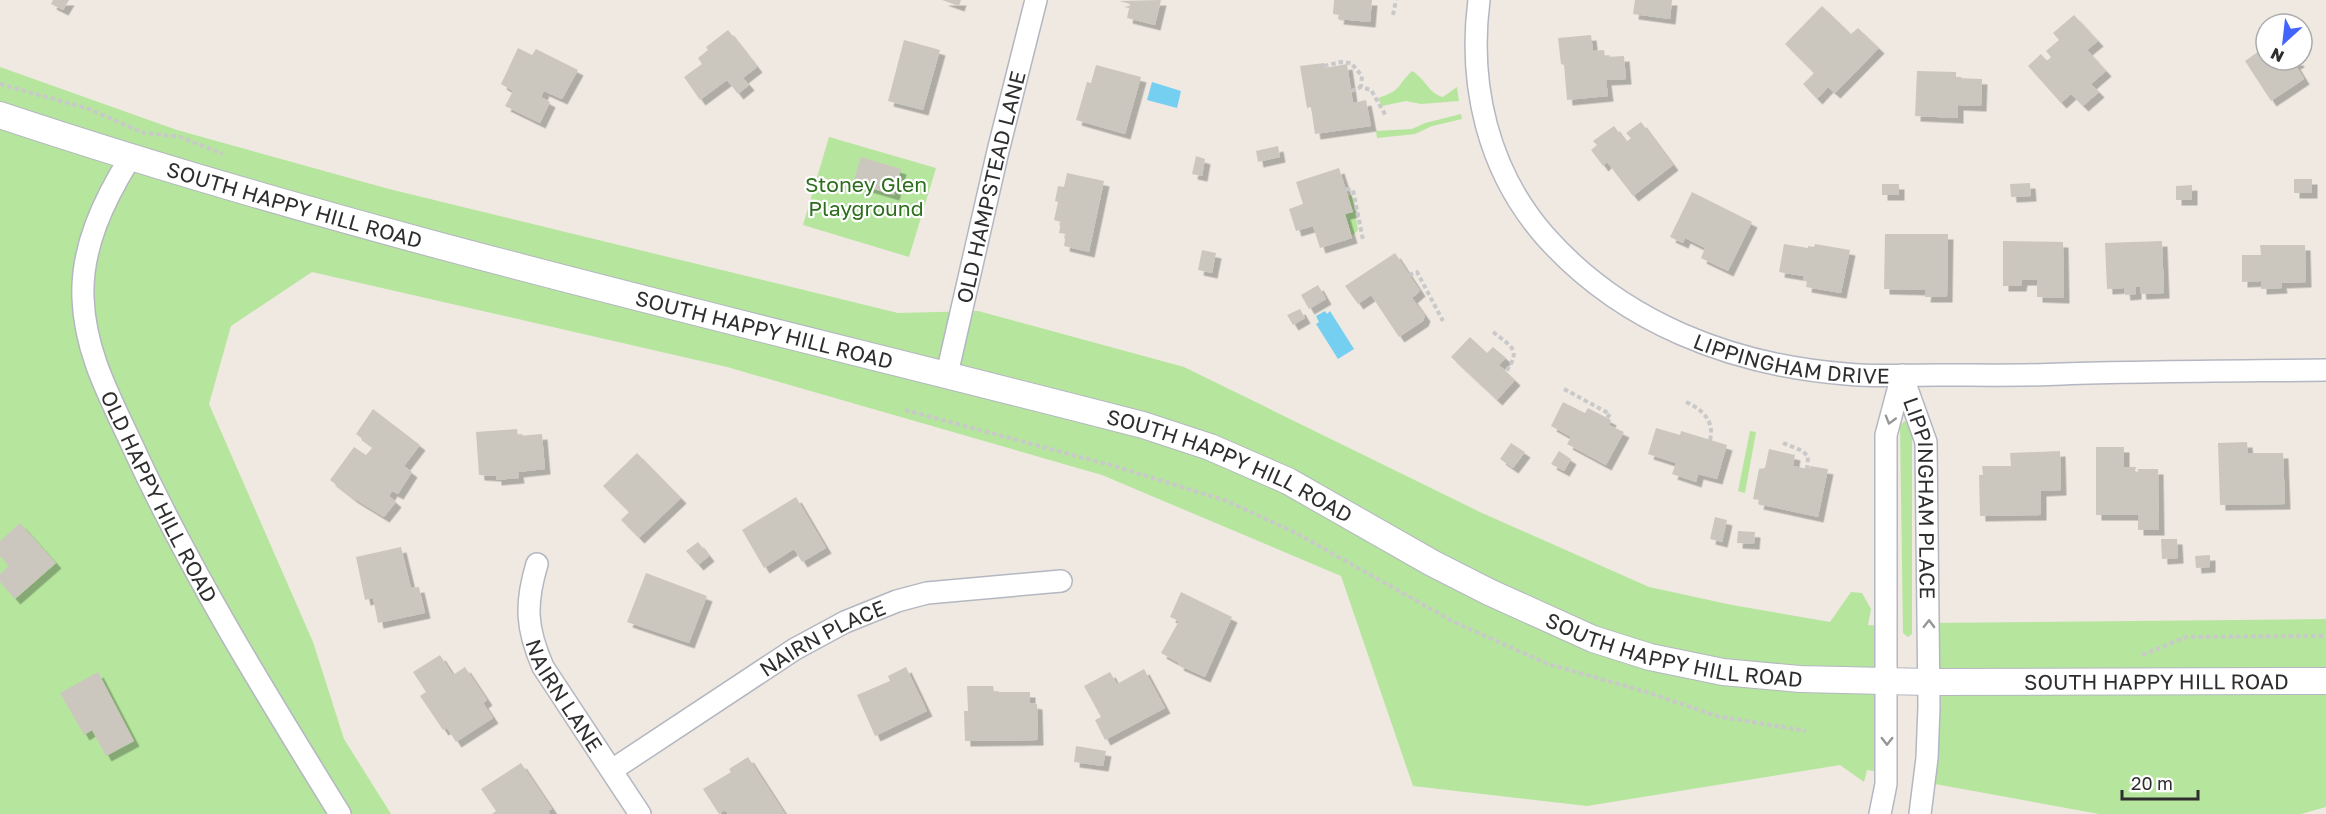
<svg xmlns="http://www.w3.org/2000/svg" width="2326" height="814" font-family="'Golos Text',sans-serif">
  <defs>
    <filter id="shadow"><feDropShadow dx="5.5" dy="5.5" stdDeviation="0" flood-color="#0004"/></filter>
  </defs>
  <rect width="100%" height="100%" fill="#efe9e1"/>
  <g fill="#b6e59e">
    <polygon points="0,67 177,130 389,189 898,313 978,311 1184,367 1482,513 1649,587 1732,605 1830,622 1851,592 1862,593 1871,609 1868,625 1885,626 1886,773 1867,770 1864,782 1840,765 1587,806 1413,786 1341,576 1102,475 727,367 312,272 231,326 209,404 313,642 344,739 391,814 0,814"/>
    <path d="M1412 71C1426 79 1428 93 1443 97L1457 87 1459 101 1421 104 1406 101 1382 106 1378 98C1403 90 1396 86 1412 71Z"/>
    <polygon points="1461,114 1462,119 1432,126 1415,134 1377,138 1376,131 1412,129 1425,123"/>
    <polygon points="829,137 936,168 909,257 803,225"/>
    <polygon points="1352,195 1358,230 1352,236 1345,214 1353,212 1348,196"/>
    <polygon points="1905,421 1912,426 1912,634 1908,637 1903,633 1900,425"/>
    <polygon points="1750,431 1756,432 1745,493 1738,491"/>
    <polygon points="2326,619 2326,807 2301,814 2099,814 1924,782 1929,623"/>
  </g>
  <g fill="#75cff0">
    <polygon points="1152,82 1181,91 1177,108 1147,100"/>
    <polygon points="1325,311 1327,314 1330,311 1354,349 1338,359 1316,324 1319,322 1316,316"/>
  </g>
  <g fill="#cbc7bf" filter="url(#shadow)">
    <polygon points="53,0 69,0 63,10 51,4"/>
    <polygon points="942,0 961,0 959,6"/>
    <polygon points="1161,0 1155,25 1127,18 1130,4 1119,1"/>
    <polygon points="1334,0 1372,0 1370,22 1338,19 1339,15 1333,14"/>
    <polygon points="1635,0 1672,0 1670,19 1633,14"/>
    <polygon points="1822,6 1851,34 1858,28 1879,48 1835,93 1828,87 1817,99 1803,84 1814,73 1785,44"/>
    <polygon points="2074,15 2098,41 2087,50 2106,71 2091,84 2099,92 2083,106 2071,94 2061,103 2028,66 2041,54 2047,61 2051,57 2046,51 2059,40 2053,33"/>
    <polygon points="728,30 757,67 743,78 749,85 738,94 727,80 700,100 684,77 702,64 698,58 708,50 706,47"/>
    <polygon points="2266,31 2266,60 2298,60 2299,62 2295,64 2304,79 2271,101 2245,61 2262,49 2255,38"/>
    <polygon points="1591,35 1593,51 1604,50 1605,57 1624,56 1626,79 1606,80 1608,96 1567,100 1564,65 1561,64 1558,38"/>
    <polygon points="904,40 940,50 923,110 888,101"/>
    <polygon points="518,48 532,55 536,49 578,70 562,99 544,91 541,97 550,102 540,123 505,106 513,91 501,84"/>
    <polygon points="1324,63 1325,68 1347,64 1353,103 1366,100 1371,126 1315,134 1311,107 1307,108 1300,66"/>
    <polygon points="1096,65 1141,77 1125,134 1076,120 1087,82 1091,83"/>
    <polygon points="1917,71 1956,72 1956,78 1982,79 1981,106 1958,105 1958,118 1915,116"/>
    <polygon points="1641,122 1673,165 1633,196 1607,162 1603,166 1591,150 1597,145 1593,141 1614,126 1626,142 1631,138 1626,133"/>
    <polygon points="1278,146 1280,157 1258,162 1256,151"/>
    <polygon points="1196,156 1205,159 1202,176 1192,174"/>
    <polygon points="861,157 901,169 894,195 853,183"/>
    <polygon points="1339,168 1353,212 1345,214 1352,238 1320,248 1313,226 1296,231 1289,209 1303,204 1296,182"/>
    <polygon points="1067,173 1104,181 1089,252 1064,246 1066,234 1059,233 1061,222 1054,220 1058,202 1055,201 1058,186 1064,187"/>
    <rect x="2294" y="179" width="18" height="14"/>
    <polygon points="2030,183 2031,196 2011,197 2010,184"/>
    <rect x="1882" y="184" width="17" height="11"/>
    <polygon points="2192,185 2192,200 2176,200 2176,186"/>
    <polygon points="1692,192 1752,222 1728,271 1701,258 1705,248 1685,238 1683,243 1670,237"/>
    <polygon points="1885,234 1948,234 1947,297 1925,297 1926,290 1884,289"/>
    <polygon points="2003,241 2063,242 2064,298 2037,297 2037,280 2022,280 2021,286 2003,286"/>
    <polygon points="2162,241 2164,293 2141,294 2140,287 2136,287 2136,294 2125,295 2124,288 2107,289 2105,243"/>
    <polygon points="1784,244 1808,248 1808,246 1814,247 1815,244 1850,250 1841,293 1806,287 1807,281 1803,280 1803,276 1779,272"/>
    <polygon points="2260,245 2305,245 2306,282 2281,283 2282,288 2261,289 2261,281 2242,282 2242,255 2261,255"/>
    <polygon points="1202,250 1216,253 1212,273 1198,270"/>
    <polygon points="1395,253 1420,291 1412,298 1425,316 1423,321 1399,337 1371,295 1358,304 1345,286"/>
    <polygon points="1318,285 1326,299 1309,309 1301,295"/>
    <polygon points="1300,309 1305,318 1293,325 1287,315"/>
    <polygon points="1470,337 1487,353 1493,347 1506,358 1499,365 1515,380 1497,400 1451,357"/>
    <polygon points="1563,402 1585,413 1588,408 1611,420 1609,425 1624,432 1606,465 1567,444 1571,437 1551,426"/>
    <polygon points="373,409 420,445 404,466 412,472 398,494 392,491 389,496 396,502 384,517 353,498 330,480 354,447 366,455 373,447 356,434"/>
    <polygon points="1656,428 1680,435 1681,431 1727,445 1717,479 1698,474 1696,482 1672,474 1676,463 1648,454"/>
    <polygon points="517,429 518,436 542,434 545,469 518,472 519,478 496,480 496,476 479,475 476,432"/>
    <polygon points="2247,442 2248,453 2283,453 2285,504 2220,505 2218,443"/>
    <polygon points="1511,443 1525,452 1513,468 1500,459"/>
    <polygon points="2096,447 2124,447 2124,467 2136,467 2135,471 2138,472 2138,469 2158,469 2159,530 2138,530 2138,515 2096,515"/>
    <polygon points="1769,449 1795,455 1793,466 1809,469 1810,466 1828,469 1818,517 1758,504 1759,500 1753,499 1759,469 1765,468"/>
    <polygon points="1559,451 1571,459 1564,471 1551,464"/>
    <polygon points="2060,451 2061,490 2041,491 2041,515 1980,516 1979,475 1983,475 1982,466 2011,466 2010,453"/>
    <polygon points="637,453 681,498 639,538 621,520 629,512 603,486"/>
    <polygon points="796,497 826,548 802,562 794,549 764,568 742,530"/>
    <polygon points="1715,517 1727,520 1722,542 1710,539"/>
    <polygon points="20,523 56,563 15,599 0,582 0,574 9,566 0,556 0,541"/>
    <polygon points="1738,531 1755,532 1754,544 1737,543"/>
    <polygon points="2161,539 2177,539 2178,558 2162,559"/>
    <polygon points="698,542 709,556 698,565 686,551"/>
    <polygon points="401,547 411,588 419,587 425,613 378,623 373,598 365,600 356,557"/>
    <polygon points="2210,555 2210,567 2196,568 2195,556"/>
    <polygon points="646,573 707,596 689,643 627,622"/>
    <polygon points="1181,592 1232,617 1205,677 1178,665 1179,663 1161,653 1179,621 1170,617"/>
    <polygon points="440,655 453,675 465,667 487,700 483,703 493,718 456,742 447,728 443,730 420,696 426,692 413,672"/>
    <polygon points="906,667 927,711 875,736 857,695 890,681 888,676"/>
    <polygon points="1144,669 1165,708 1105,740 1095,720 1101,717 1084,686 1110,672 1117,684"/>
    <polygon points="98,672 134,741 106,756 92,730 84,735 60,693"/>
    <polygon points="967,686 993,686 994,692 1030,692 1030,703 1037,704 1038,740 965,741 964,711 968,711"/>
    <polygon points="1076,746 1106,751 1103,766 1074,762"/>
    <polygon points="748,757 785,814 728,814 725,810 719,814 703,789 731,772 729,769"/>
    <polygon points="521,763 552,809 548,811 550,814 492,814 496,811 481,789"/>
  </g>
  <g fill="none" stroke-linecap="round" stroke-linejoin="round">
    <defs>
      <g id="minor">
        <path id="s1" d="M1479 0C1468 85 1488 171 1545 236 1622 323 1732 365 1846 374 1876 377 1907 375 1938 375 1979 375 2020 376 2062 374 2150 371 2238 371 2326 370"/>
        <path id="s2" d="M130 158C104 200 81 247 83 298 85 353 110 397 133 447 192 575 266 694 340 814"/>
        <path id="s3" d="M947 374 998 151 1036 0"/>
        <path id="s4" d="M537 564C525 604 526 628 543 667L640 814"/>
        <path id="s5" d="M612 770 795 649 845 622 897 601 927 593 1061 581"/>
        <path id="s6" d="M1880 814 1886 784V435L1902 375 1926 442 1929 707 1927 758 1920 814"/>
      </g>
      <g id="tertiary">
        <path id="s7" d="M0 115C375 240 761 326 1143 425L1210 447 1288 481 1432 563 1489 592 1593 639 1650 657 1723 672 1800 679 1928 682 2326 681"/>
      </g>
    </defs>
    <use href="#minor" stroke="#b4b7c1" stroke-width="24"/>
    <use href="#tertiary" stroke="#b4b7c1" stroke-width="28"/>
    <g stroke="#c9c9c9" stroke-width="4" stroke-dasharray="4.5 3" stroke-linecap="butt">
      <polyline points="1393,15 1396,0"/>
      <polyline points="1324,66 1341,62 1351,63 1362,76 1361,87"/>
      <polyline points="0,84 89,109 144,133 180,137 223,154"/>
      <polyline points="1351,91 1361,87 1371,90 1386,116"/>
      <polyline points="1346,189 1353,190 1363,240"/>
      <polyline points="1409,275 1417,272 1443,321"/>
      <path d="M1493 332C1511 346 1522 350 1506 371"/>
      <polyline points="1564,389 1610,414 1607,418"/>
      <path d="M1686 402C1702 409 1715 421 1710 440"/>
      <polyline points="905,410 1114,466 1227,501 1296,533 1456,623 1548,664 1643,691 1717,716 1806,731"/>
      <polyline points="1783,443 1803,451 1808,457 1807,469"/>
      <polyline points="2142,655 2186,637 2326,636"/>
    </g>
    <use href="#minor" stroke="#fff" stroke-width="21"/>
    <use href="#tertiary" stroke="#fff" stroke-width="26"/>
  </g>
  <defs><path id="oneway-chevron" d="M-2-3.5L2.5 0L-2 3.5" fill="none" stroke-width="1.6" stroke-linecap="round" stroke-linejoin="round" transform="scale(1.5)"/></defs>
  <g stroke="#969696">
    <use href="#oneway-chevron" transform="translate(1890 420) rotate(106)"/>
    <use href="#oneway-chevron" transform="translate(1929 624) rotate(-89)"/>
    <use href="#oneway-chevron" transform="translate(1887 741) rotate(90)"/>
  </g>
  <g text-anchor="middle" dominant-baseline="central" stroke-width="4.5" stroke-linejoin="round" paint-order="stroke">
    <g font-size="21" fill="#2c6e1b" stroke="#fff">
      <text x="866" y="184">Stoney Glen<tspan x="866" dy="24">Playground</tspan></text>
    </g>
    <g font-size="21" fill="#2e2e2e" stroke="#fff">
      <text stroke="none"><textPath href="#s3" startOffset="192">OLD HAMPSTEAD LANE</textPath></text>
      <text stroke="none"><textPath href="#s7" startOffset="308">SOUTH HAPPY HILL ROAD</textPath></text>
      <text stroke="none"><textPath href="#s7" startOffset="794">SOUTH HAPPY HILL ROAD</textPath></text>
      <text stroke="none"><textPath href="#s1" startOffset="536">LIPPINGHAM DRIVE</textPath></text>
      <text stroke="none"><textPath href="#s7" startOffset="1280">SOUTH HAPPY HILL ROAD</textPath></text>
      <text stroke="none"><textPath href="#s2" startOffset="364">OLD HAPPY HILL ROAD</textPath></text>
      <text stroke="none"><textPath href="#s6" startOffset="568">LIPPINGHAM PLACE</textPath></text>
      <text stroke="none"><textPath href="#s5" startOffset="249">NAIRN PLACE</textPath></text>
      <text stroke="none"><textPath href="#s7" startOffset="1766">SOUTH HAPPY HILL ROAD</textPath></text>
      <text stroke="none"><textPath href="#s7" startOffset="2252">SOUTH HAPPY HILL ROAD</textPath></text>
      <text stroke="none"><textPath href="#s4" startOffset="141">NAIRN LANE</textPath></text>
    </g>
  </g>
  <g transform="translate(2284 42) rotate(207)"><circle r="28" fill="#ffffff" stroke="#ababab" stroke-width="1.5"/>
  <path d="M0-4.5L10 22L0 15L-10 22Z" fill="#4264fb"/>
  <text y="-9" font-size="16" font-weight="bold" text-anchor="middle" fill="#2e2e2e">N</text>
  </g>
  <path d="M2122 790v9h76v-9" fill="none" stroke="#2e2e2e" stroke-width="3"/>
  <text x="2131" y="790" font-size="18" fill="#2e2e2e" stroke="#ffffff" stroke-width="4.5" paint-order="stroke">20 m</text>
</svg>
